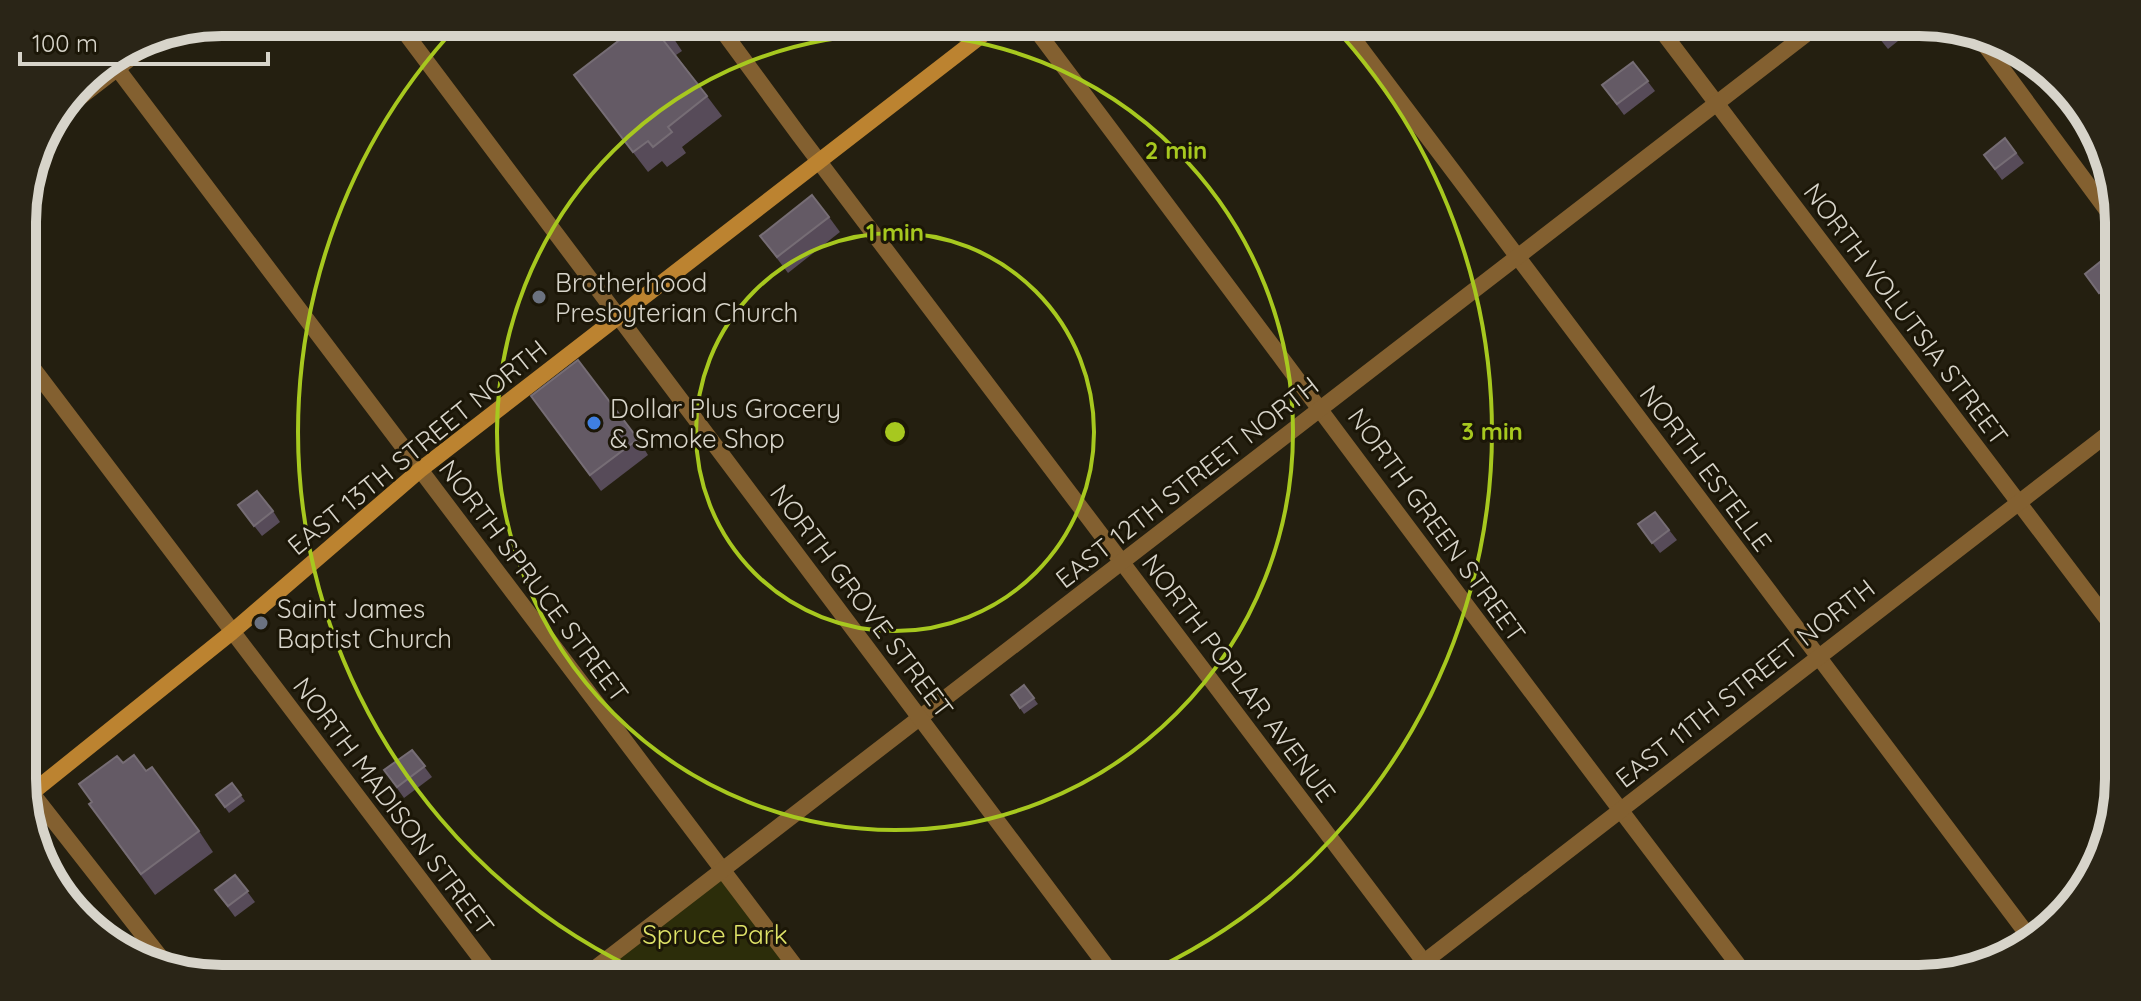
<svg xmlns="http://www.w3.org/2000/svg" width="2141" height="1001" font-family="Quicksand,sans-serif">
  <rect width="100%" height="100%" fill="#241f10"/>
  <polygon fill="#2c2d0a" points="724,869 805,979 581,979"/>
  <g fill="none" stroke-linecap="round" stroke-linejoin="round">
    <g stroke="#836030" stroke-width="16">
      <polyline points="716,22 799,135 1437,979"/>
      <path d="M1030 22C1270 341 1506 662 1749 979"/>
      <polyline points="1341,22 2033,942"/>
      <polyline points="1655,22 2119,635"/>
      <polyline points="1976,33 2117,224"/>
      <polyline points="110,59 805,979"/>
      <polyline points="56,116 162,34"/>
      <polyline points="23,355 496,979"/>
      <polyline points="24,783 169,968"/>
      <polyline points="581,979 1822,22"/>
      <polyline points="1402,979 2118,426"/>
    </g>
    <polyline stroke="#836030" stroke-width="16" points="397,22 1116,979"/>
    <polyline stroke="#bc8330" stroke-width="16" points="24,799 232,632 420,470 999,22"/>
  </g>
  <g fill="#574b59">
    <polygon points="1866,22 1916,22 1918,25 1888,49"/>
    <polygon points="668,30 682,51 676,55 722,116 682,147 686,153 667,167 662,161 648,172 574,75"/>
    <polygon points="1633,62 1655,91 1624,115 1602,85"/>
    <polygon points="2005,138 2024,163 2002,180 1984,155"/>
    <polygon points="829,217 840,232 788,273 760,236"/>
    <polygon points="2100,262 2118,286 2118,295 2106,303 2085,274"/>
    <polygon points="531,396 638,439 648,455 601,491"/>
    <polygon points="238,505 273,511 280,522 262,536"/>
    <polygon points="1655,512 1677,540 1660,553 1638,524"/>
    <polygon points="1024,685 1038,704 1024,714 1011,695"/>
    <polygon points="412,750 432,777 404,798 384,770"/>
    <polygon points="123,763 146,771 199,831 213,852 155,895 89,804"/>
    <polygon points="232,783 245,801 229,813 216,795"/>
    <polygon points="235,875 255,902 235,917 215,890"/>
  </g>
  <g fill="#645a65" stroke="#766d75" stroke-width="2">
    <polygon points="643,22 662,22 668,30 660,36 707,96 668,127 672,132 653,147 648,141 633,152 574,75"/>
    <polygon points="1867,22 1901,22 1880,39"/>
    <polygon points="1633,62 1648,81 1617,104 1602,85"/>
    <polygon points="2005,138 2016,153 1995,169 1984,155"/>
    <polygon points="812,195 829,217 777,257 760,236"/>
    <polygon points="2100,262 2114,282 2099,293 2085,274"/>
    <polygon points="578,360 638,439 590,475 531,396"/>
    <polygon points="257,491 273,511 254,526 238,505"/>
    <polygon points="1655,512 1669,530 1652,543 1638,524"/>
    <polygon points="1024,685 1034,698 1020,708 1011,695"/>
    <polygon points="412,750 425,766 397,787 384,770"/>
    <polygon points="134,755 146,771 152,767 199,831 141,874 89,804 92,802 79,784 117,756 123,763"/>
    <polygon points="232,783 241,795 225,807 216,795"/>
    <polygon points="235,875 248,891 228,906 215,890"/>
    <polygon points="988,963 1000,979 981,979 976,972"/>
  </g>
  <g fill="none" stroke="#a7c81f" stroke-width="4">
    <circle cx="895" cy="432" r="199"/>
    <circle cx="895" cy="432" r="398"/>
    <path d="M652 977A597 597 0 0 1 458 25M1332 25A597 597 0 0 1 1138 977"/>
  </g>
  <g fill="#6b7280" stroke="#1b1607" stroke-width="3">
    <circle cx="539" cy="297" r="8"/>
    <circle cx="261" cy="623" r="8"/>
  </g>
  <circle fill="#3f7fe0" stroke="#1b1607" stroke-width="3" cx="594" cy="423" r="8"/>
  <g text-anchor="middle" dominant-baseline="central" stroke-width="6" stroke-linejoin="round" paint-order="stroke">
    <g font-size="26" fill="#d7d4ca" stroke="#1b1607" text-anchor="start">
      <text x="555" y="282">Brotherhood<tspan x="555" dy="30">Presbyterian Church</tspan></text>
      <text x="610" y="408">Dollar Plus Grocery<tspan x="610" dy="30">&amp; Smoke Shop</tspan></text>
      <text x="277" y="608">Saint James<tspan x="277" dy="30">Baptist Church</tspan></text>
    </g>
    <g font-size="26" fill="#d7d4ca" stroke="#1b1607">
      <text transform="translate(1906 314) rotate(53)">NORTH VOLUTSIA STREET</text>
      <text transform="translate(417 447) rotate(-39)">EAST 13TH STREET NORTH</text>
      <text transform="translate(1706 468) rotate(53)">NORTH ESTELLE</text>
      <text transform="translate(1187 482) rotate(-38)">EAST 12TH STREET NORTH</text>
      <text transform="translate(1437 525) rotate(54)">NORTH GREEN STREET</text>
      <text transform="translate(534 581) rotate(53)">NORTH SPRUCE STREET</text>
      <text transform="translate(862 601) rotate(53)">NORTH GROVE STREET</text>
      <text transform="translate(1239 678) rotate(53)">NORTH POPLAR AVENUE</text>
      <text transform="translate(1745 683) rotate(-38)">EAST 11TH STREET NORTH</text>
      <text transform="translate(394 806) rotate(53)">NORTH MADISON STREET</text>
    </g>
    <g font-size="26" fill="#dfe368" stroke="#1b1607">
      <text x="715" y="934">Spruce Park</text>
    </g>
  </g>
  <path d="M0 0H2141V1001H0ZM222 36H1919A186 186 0 0 1 2105 222V779A186 186 0 0 1 1919 965H222A186 186 0 0 1 36 779V222A186 186 0 0 1 222 36Z" fill="#2a2517" fill-rule="evenodd"/>
  <path fill="none" stroke="#d7d4ca" stroke-width="10" d="M222 36H1919A186 186 0 0 1 2105 222V779A186 186 0 0 1 1919 965H222A186 186 0 0 1 36 779V222A186 186 0 0 1 222 36Z"/>
  <circle cx="895" cy="432" r="12" fill="#a7c81f" stroke="#1b1607" stroke-width="4"/>
  <g font-size="24" text-anchor="middle" font-weight="bold" fill="#a7c81f" stroke="#1b1607" stroke-width="6" stroke-linejoin="round" paint-order="stroke">
    <text x="1176" y="159">2 min</text>
    <text x="895" y="241">1 min</text>
    <text x="1492" y="440">3 min</text>
  </g>
  <path d="M20 52v12h248v-12" fill="none" stroke="#d7d4ca" stroke-width="4"/>
  <text x="32" y="52" font-size="24" fill="#d7d4ca" stroke="#1b1607" stroke-width="6" paint-order="stroke">100 m</text>
</svg>
